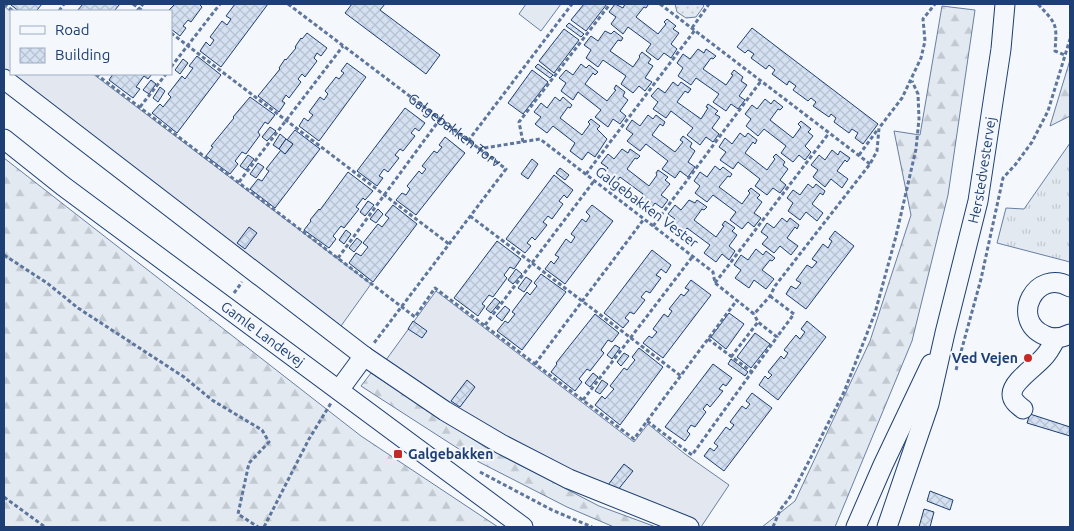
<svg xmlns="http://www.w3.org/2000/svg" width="1074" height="531" font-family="Ubuntu,sans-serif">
  <defs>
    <pattern id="grass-tufts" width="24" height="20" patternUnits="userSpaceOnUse" patternTransform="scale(1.25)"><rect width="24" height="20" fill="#e3e9f0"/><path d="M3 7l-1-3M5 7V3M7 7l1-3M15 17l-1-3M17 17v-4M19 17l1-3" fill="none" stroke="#c2c9d1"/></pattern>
    <pattern id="forest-firs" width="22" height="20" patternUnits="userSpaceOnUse" patternTransform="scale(1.25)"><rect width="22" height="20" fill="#e3e9f0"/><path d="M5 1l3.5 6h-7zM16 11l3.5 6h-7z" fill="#c2c9d1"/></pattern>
    <pattern id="park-dots" width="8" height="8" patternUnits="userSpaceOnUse" patternTransform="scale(1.25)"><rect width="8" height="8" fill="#e3e9f0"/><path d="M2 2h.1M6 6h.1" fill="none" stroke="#c2c9d1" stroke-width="1.8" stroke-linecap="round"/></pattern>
    <pattern id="building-cross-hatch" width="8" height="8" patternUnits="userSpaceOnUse" patternTransform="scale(1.25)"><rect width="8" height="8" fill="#d5e0f0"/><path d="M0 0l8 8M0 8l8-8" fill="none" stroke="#b6c1d1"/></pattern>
  </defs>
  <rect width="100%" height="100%" fill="#f4f7fb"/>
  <polygon fill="url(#grass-tufts)" stroke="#687fa3" points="1070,143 1070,262 997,243 1006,208 1024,209"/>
  <g fill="url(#forest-firs)" stroke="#687fa3">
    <polygon points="942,6 975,10 948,195 912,341 835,527 762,527 795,501 870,341 911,215 894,131 920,135"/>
    <polygon points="1070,60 1070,116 1050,126"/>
    <polygon points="4,158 361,436 498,527 4,527"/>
    <polygon points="371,373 485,447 599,506 656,527 614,527 567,507 479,462 361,386"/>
  </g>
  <polygon fill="url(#park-dots)" stroke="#687fa3" points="675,4 702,4 704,6 696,17 686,18 677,12"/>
  <polygon fill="#e3e9f0" stroke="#687fa3" points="526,4 561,4 541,31 519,14"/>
  <g fill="#e3e8f0" stroke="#687fa3">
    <polygon points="4,6 11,12 11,74 93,74 371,284 341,326 4,69"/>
    <polygon points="436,291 634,442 648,424 685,454 729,485 701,527 575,474 529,450 451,405 386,360"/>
  </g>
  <g fill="url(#building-cross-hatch)" stroke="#1d3f73">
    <polygon points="13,4 42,4 37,10 38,11 19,11 11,5"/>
    <polygon points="83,4 120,4 114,11 77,11"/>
    <polygon points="175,4 199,4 202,7 191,22 188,20 183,26 186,28 180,36 171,29 171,11 168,11"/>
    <polygon points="235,4 268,4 221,67 200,51 206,42 210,46 214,40 210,37 222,21 227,25 231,19 226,16"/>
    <polygon points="352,4 385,4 380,10 440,55 426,74 345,13"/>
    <polygon points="584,4 607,4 586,31 571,20"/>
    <polygon points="615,4 623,8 625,4 647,4 648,5 646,8 644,7 636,17 658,34 666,24 664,22 667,19 676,26 673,29 679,33 671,44 677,49 671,58 664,53 658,60 646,51 651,44 628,27 623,34 611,24 616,17 609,12"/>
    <polygon points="569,23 584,34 581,37 566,26"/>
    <polygon points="752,28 878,124 863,144 855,138 858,133 852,129 849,133 834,122 836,118 831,114 829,117 813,106 816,102 811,98 808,101 793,90 796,86 789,81 787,85 772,74 775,70 769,65 766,69 751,58 754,54 748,50 745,53 737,47"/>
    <polygon points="564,29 579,40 554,73 539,61"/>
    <polygon points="605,31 611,34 614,31 623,38 621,41 618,40 610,51 633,67 640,57 639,56 642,52 651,59 648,63 653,66 645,78 652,82 645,91 639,86 633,93 621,84 626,76 603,60 598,67 586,58 591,50 584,45 591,36 598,41"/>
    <polygon points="307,33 327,48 321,56 317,53 314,58 317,61 305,77 302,74 298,79 301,82 289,98 286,95 282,101 285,103 279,112 258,96 280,69 279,68 285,59 286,60 296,48 295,47 301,38 302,39"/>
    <polygon points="698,49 704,53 706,49 716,56 713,59 711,58 703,69 726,85 733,75 731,74 734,70 743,77 741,81 747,85 739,96 745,100 738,109 731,104 726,111 713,102 719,94 696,78 691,85 678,76 683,68 677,63 683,54 690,59"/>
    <polygon points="197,56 221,75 177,133 152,113 160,104 163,107 171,97 168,94 182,76 185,79 193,68 189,66"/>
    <polygon points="183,59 188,63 180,74 175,70"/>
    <polygon points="347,63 366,77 319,141 299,126 304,118 308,121 313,115 309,112 320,97 324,100 328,94 325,91 336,77 339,79 344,73 341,71"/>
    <polygon points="538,64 553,75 550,78 535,67"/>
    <polygon points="581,64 586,68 589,65 598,72 595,75 593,73 585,84 607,101 616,90 614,89 616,85 625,92 623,96 628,100 620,111 626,116 620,124 613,119 608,127 595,117 601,110 578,92 573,100 561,91 566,83 559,78 566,70 573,75"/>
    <polygon points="532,70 548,82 523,114 508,103"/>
    <polygon points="113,74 152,74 148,79 144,76 136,87 140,89 133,98 109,80"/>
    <polygon points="151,80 156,84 149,94 143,90"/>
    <polygon points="673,82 678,86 681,82 691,89 688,93 685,91 677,102 701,119 708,108 706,107 708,104 718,111 715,114 720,117 712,128 719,134 713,142 706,137 700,145 687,135 693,128 671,111 666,118 653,109 658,102 651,96 658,88 665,93"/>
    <polygon points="160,87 165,91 158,102 153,98"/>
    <polygon points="250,97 275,115 268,124 265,122 258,132 260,135 246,154 242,152 235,161 238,164 230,174 206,156 213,147 211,146 234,118 233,117"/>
    <polygon points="555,97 560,101 563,97 572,105 570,108 568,107 560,118 582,135 590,124 588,122 591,119 600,126 597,129 607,139 595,157 588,152 582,160 570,151 575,143 553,126 547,133 535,124 541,117 534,112 541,103 547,108"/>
    <polygon points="765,99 771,104 774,100 783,107 780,110 778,109 770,120 793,138 801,127 798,124 801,121 811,129 808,132 813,136 805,146 811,152 805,160 799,155 793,162 781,153 786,146 764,129 758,136 746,126 751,119 745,114 752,105 757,109"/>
    <polygon points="405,108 425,123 419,131 415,128 411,133 415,136 403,151 400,149 395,155 399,158 388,172 384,169 379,176 383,178 377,186 357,171"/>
    <polygon points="648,115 653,119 656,115 665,122 663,126 660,124 652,135 675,152 683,142 680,140 683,136 692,143 690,147 695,151 688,162 695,167 688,177 680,171 675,178 662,169 668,161 646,144 640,151 627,141 633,134 626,129 632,120 640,126"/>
    <polygon points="270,127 276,131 267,141 262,137"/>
    <polygon points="295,130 320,149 275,208 250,189 258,179 262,181 269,171 266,169 281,150 285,154 293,144 287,140"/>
    <polygon points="740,133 745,137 748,133 757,140 755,144 753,142 745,153 767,170 775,159 773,157 776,154 785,162 783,165 788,169 780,180 786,185 780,193 773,188 767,195 755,186 760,179 738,162 733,169 720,160 726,152 719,147 725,138 732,144"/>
    <polygon points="280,134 286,139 279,149 273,145"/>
    <polygon points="445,137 465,153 416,215 396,200 402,193 406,195 410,189 407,186 419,171 422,174 426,169 422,166 434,151 437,153 442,147 439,145"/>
    <polygon points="286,139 293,144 285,154 279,149"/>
    <polygon points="622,149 628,153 630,149 640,156 637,159 635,158 627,169 649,186 657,175 656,173 658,170 668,177 665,180 670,184 661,195 668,200 662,208 655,203 649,211 637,202 643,194 620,177 615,184 602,175 608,168 601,163 608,154 614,159"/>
    <polygon points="832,150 838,155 840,151 850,158 847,162 845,160 837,171 848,179 842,188 831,179 825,187 813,177 818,170 811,165 819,155 825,160"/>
    <polygon points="248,155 254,159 246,170 240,166"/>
    <polygon points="532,159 538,164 528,179 521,174"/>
    <polygon points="258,163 264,167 256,178 250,174"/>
    <polygon points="715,166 720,170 723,167 732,174 730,177 728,176 719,187 742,204 750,193 748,191 751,188 760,195 757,198 762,202 754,213 761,218 754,227 748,222 742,229 730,220 736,212 713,195 707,202 695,193 700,186 694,181 700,172 707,177"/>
    <polygon points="560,168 569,175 565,180 556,173"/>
    <polygon points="348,172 373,191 365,200 363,198 356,207 359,209 344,228 341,226 333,236 336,239 329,248 304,230 311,221 310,220 319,209 320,210"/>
    <polygon points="554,175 573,190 567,198 564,195 559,201 563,204 552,219 548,216 543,222 547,225 535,240 532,237 527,243 531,246 525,253 506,239"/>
    <polygon points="808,184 813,188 816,184 825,191 823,195 820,193 812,204 823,213 817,221 806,212 800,220 788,211 793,203 787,198 793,190 800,195"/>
    <polygon points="689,200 695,203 697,200 707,207 704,210 702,209 694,220 716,237 724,226 722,225 725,221 735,228 732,231 737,235 729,246 735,251 729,260 722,254 716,262 704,253 710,245 687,228 682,235 669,226 675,219 668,214 675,205 681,210"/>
    <polygon points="368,201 374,205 365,216 360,212"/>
    <polygon points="393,205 417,224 373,282 349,263 356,253 361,256 368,247 363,243 378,224 382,227 389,218 385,215"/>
    <polygon points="592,205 613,221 565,284 545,269 551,261 554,264 559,257 555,255 566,239 571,243 575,237 571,234 582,219 586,222 590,216 586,212"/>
    <polygon points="378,209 383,214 376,223 370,219"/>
    <polygon points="782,218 787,222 790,218 799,225 797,229 795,227 787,238 798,246 791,255 780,246 774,253 762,244 768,237 761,232 767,223 774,228"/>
    <polygon points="249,227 257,233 245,249 237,243"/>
    <polygon points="346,230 351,234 344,244 339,240"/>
    <polygon points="835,231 854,246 806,309 786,294 791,286 796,289 801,283 796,280 807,265 812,268 817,262 812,259 823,244 828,248 832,241 829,239"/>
    <polygon points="357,238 362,242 354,252 349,248"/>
    <polygon points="497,241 521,259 514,269 510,267 504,275 507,278 493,297 489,295 482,304 485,306 478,316 454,298"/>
    <polygon points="756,249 763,255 766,251 775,258 772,261 770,260 762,270 774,279 766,289 754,280 749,288 735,278 741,270 734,265 741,255 748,260"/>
    <polygon points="652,250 671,265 666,273 661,269 656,275 661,278 650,293 646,291 641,297 645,300 634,314 630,312 625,318 629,321 623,328 604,313"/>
    <polygon points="516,269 522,274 513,284 508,280"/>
    <polygon points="541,274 566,292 522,350 497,331 505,321 508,323 515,314 512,312 527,292 530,295 537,286 534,283"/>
    <polygon points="526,277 532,281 524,292 518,288"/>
    <polygon points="691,280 711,295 663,358 643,343 649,336 652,338 657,332 653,329 664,314 668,317 672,311 669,309 681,294 684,296 689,290 685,288"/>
    <polygon points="495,298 500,302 491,313 486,309"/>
    <polygon points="505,306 510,310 502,321 496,316"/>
    <polygon points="729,313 744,324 726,349 711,337"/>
    <polygon points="595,314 619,333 612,342 608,340 601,350 604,353 590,371 587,369 579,379 582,382 575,391 551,372 557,364 556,363"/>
    <polygon points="413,321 427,331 422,338 408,329"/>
    <polygon points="807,321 826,337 778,400 759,385 765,376 768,379 772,375 768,372 781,356 784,359 788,353 784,350 796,335 800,339 805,332 801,329"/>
    <polygon points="755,333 770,344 751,368 737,357"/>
    <polygon points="615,345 620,348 612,359 607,355"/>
    <polygon points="639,348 663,367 620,425 595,405 602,396 605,399 614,389 610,386 624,368 627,370 635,360 632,357"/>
    <polygon points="624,353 629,356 621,366 617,362"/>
    <polygon points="731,359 748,372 745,376 728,364"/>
    <polygon points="713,364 732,378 726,386 723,384 719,389 723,391 710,407 707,404 703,409 706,412 695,427 691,425 687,431 690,434 685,441 665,427"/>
    <polygon points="593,373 598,377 590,387 585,383"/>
    <polygon points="467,380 475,387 460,407 451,401"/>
    <polygon points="602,380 608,384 600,394 595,391"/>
    <polygon points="752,393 772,408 724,471 704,456 710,448 714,451 718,446 714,443 726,427 730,430 734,425 730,422 742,406 746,409 750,404 746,401"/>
    <polygon points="1030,414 1070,427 1070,436 1027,423"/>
    <polygon points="624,464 633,471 617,491 608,485"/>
    <polygon points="930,491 953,500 950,510 927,501"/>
    <polygon points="924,509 934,512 930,527 919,527"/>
  </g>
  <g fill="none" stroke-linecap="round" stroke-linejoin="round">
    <defs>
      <g id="minor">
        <polyline points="4,79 364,356 445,411 501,444 569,479 689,527"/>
        <path id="s2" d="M4 139 63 186 523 527"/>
        <path d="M1070 287C1036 267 1009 319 1044 335 1053 340 1062 338 1070 334"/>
        <polyline points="339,390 364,356"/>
        <path d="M1023 409C1018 405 1012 401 1012 394 1012 382 1035 367 1043 358 1049 352 1052 346 1056 338"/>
        <polyline points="856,527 883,465 931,364"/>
        <path id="s3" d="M887 527 929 404 945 333 978 201 1001 49 1005 4"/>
      </g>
    </defs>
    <use href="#minor" stroke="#1d3f73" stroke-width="21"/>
    <g stroke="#5e769c" stroke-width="3" stroke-dasharray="4 2.5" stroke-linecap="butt">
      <polyline points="4,4 13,11"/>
      <polyline points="133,4 143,11"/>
      <path id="s1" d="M288 4 506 169 374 343"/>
      <polyline points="660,4 870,164"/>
      <path d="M1038 4C1057 25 1057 23 1055 51L1065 55"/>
      <polyline points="59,11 64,4"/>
      <polyline points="137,11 143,4"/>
      <polyline points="692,28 709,4"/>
      <polyline points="171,33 449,244"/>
      <polyline points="171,67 220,4"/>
      <polyline points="96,74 415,317 435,288 634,439 647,421 692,455 777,337 758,322 754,314"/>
      <polyline points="140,107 166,74"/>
      <polyline points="468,141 572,4"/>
      <polyline points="523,142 519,122 610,4"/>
      <polyline points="478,149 540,139 713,272 715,283 754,314 770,296 775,286 870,164 877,151 879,128 902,98 921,58 925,41 923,19 935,4"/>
      <polyline points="859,155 878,129"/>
      <polyline points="586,174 695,30"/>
      <polyline points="239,182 343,46"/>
      <polyline points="470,216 681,376"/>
      <polyline points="653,226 761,81"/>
      <polyline points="4,255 47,283 78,308 184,377 212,400 262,430 269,442 249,463 238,514 258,527"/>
      <polyline points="338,258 440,119"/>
      <polyline points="715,283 829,133"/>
      <polyline points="234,293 242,282"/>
      <polyline points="770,296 794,314 777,337"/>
      <polyline points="485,325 594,181"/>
      <polyline points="708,339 752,372"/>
      <polyline points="731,357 758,322"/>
      <polyline points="535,364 644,219"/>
      <polyline points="956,370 981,279 1003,178 1015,165 1032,142 1048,111 1070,39"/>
      <polyline points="583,400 693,256"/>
      <polyline points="647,421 737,300"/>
      <polyline points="480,472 552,510 592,527"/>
      <polyline points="4,497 45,527"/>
      <polyline points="264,527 309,439 331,403"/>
      <polyline points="773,527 780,510 790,497 808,463 844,392 875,313 896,236 916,149 919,119 918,94 912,81"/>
    </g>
    <use href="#minor" stroke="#f4f7fb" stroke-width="19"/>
  </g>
  <g fill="#c62828" stroke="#f4f7fb" stroke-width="2">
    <circle cx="1028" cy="358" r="5"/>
    <rect x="393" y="449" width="10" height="10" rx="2.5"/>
  </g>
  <g text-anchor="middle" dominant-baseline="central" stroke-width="4" stroke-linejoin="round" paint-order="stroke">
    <g font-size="14" fill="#1d3f73" stroke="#f4f7fb">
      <text stroke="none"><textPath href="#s1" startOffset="209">Galgebakken Torv</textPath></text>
      <text stroke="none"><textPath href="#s3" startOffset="370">Herstedvestervej</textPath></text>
      <text transform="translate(647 207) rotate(37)">Galgebakken Vester</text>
      <text stroke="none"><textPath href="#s2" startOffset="324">Gamle Landevej</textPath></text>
    </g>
    <g font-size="14" font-weight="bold" fill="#1d3f73" stroke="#f4f7fb" text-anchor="end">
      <text x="1018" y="358">Ved Vejen</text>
      <text x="408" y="454" text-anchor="start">Galgebakken</text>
    </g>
  </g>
  <rect width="1074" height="531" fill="none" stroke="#1d3f73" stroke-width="10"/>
  <rect x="10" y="10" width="162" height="65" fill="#f4f7fb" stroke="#9eadc5"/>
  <rect x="20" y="26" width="25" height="8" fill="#f4f7fb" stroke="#9eadc5"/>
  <text x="55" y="35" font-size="15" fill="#1d3f73">Road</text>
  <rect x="20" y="48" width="25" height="15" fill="url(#building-cross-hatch)" stroke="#9eadc5"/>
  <text x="55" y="60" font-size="15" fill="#1d3f73">Building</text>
</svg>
